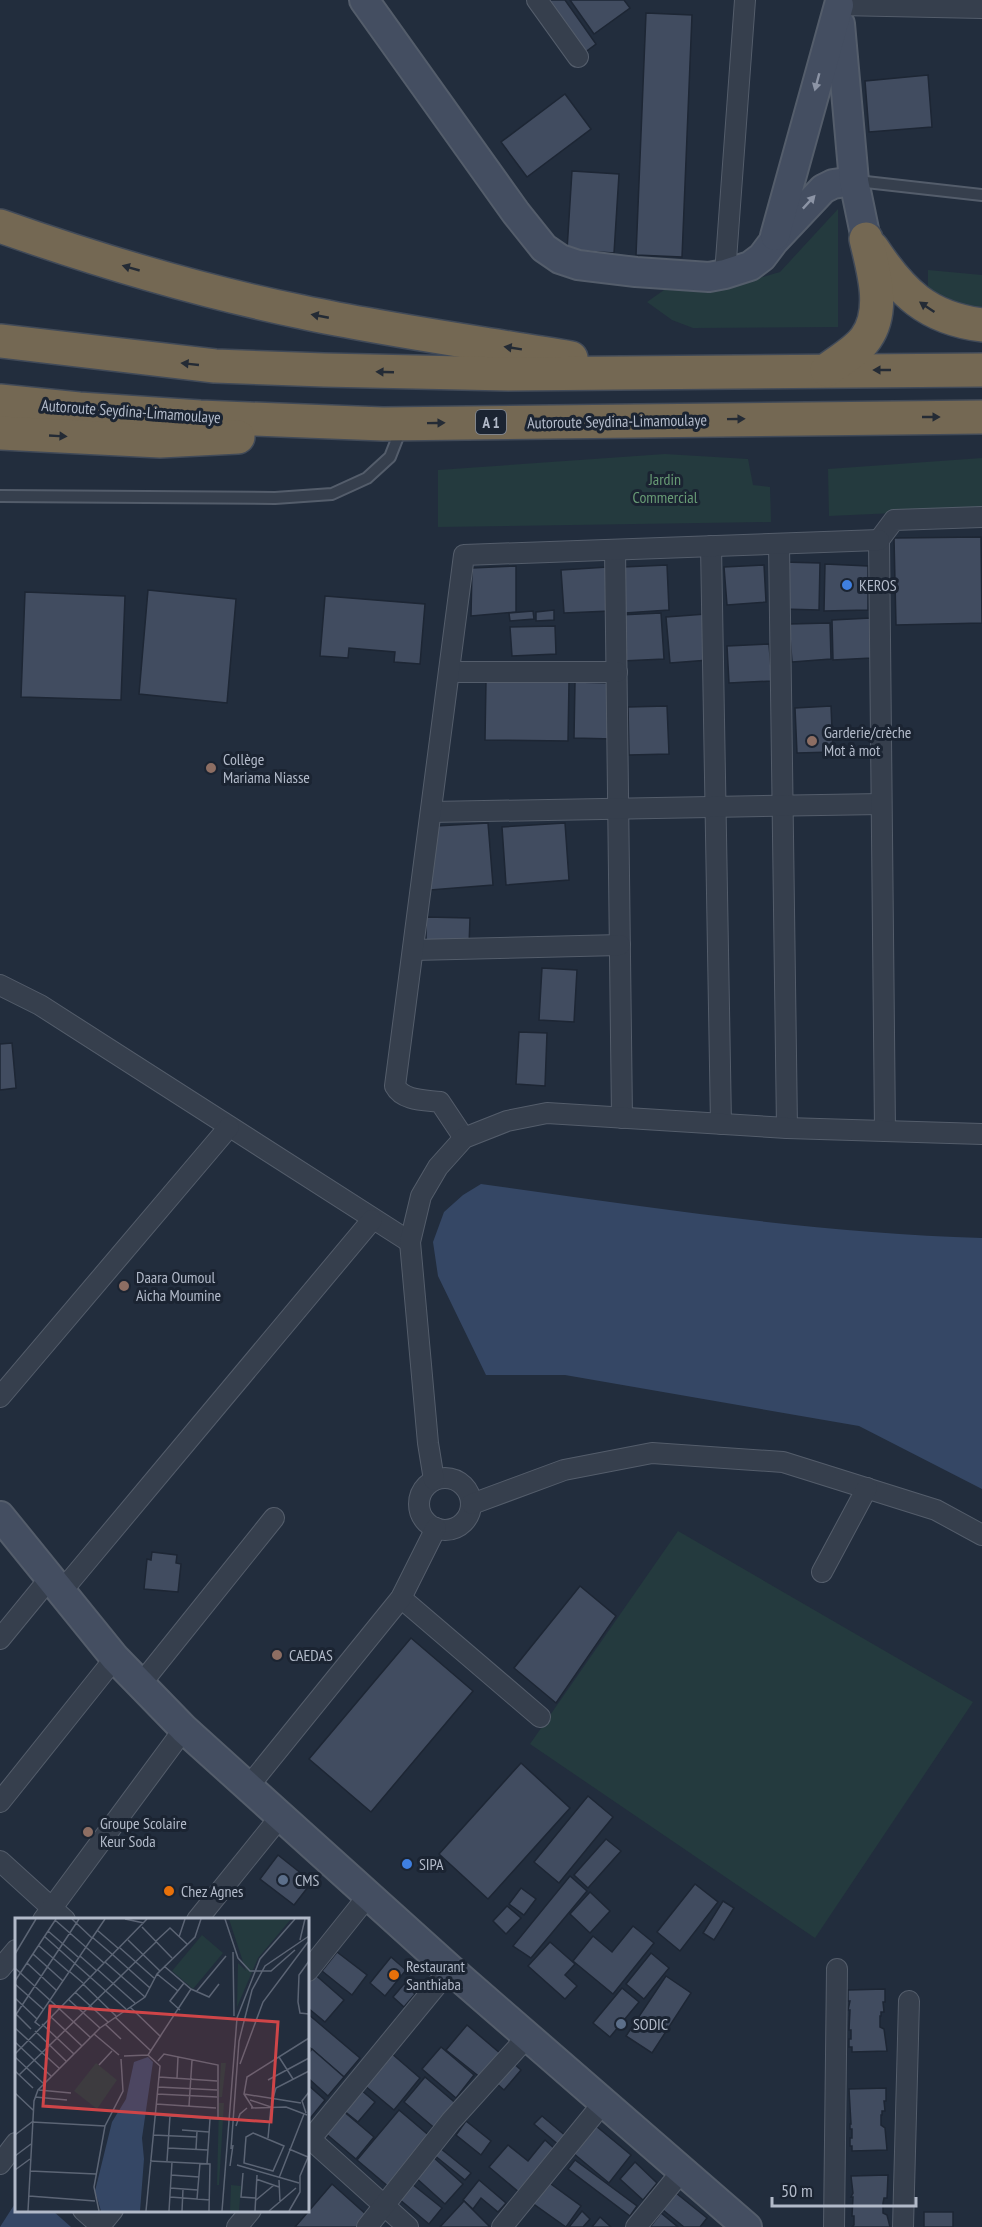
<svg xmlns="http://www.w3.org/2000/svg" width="982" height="2227" font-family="'PT Sans Narrow',sans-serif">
  <rect width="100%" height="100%" fill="#222d3d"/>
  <g fill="#243a3e">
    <polygon points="838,209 838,327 693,328 672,320 647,302 664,290 714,291 780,272"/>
    <polygon points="928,270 982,275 982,307 928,301"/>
    <polygon points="665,454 748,459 753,485 770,487 771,522 438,527 438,470"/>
    <polygon points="982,458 982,509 829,516 828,469"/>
    <polygon points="678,1531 973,1702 815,1938 530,1744"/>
  </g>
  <g fill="#354765">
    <path d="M481 1184C647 1207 814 1233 982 1238V1489L859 1426 565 1375H486L438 1276 433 1242 444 1212 463 1195Z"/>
    <polygon points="16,2202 16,2210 53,2211 71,2227 0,2227"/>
  </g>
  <g fill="#414c60" stroke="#1d2634" stroke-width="1.5">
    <polygon points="541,0 565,0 596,44 580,56"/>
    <polygon points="570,0 624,0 630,8 594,34"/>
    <polygon points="646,13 692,15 682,257 636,255"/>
    <polygon points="928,75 932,127 869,132 865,81"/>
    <polygon points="565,94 591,129 527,177 501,142"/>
    <polygon points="572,171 619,174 614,253 567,250"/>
    <polygon points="981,537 982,623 896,625 894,538"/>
    <polygon points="782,562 820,563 819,610 782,609"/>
    <polygon points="825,564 868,566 868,610 824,611"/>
    <polygon points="667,565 669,610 625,613 623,567"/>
    <polygon points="764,565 766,602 727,605 724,567"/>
    <polygon points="516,566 516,612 471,616 472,568"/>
    <polygon points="608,567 610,611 564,613 561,570"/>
    <polygon points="148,590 236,599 227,703 139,694"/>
    <polygon points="25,592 125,596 121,700 21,697"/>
    <polygon points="325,596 425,604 420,664 394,662 395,652 349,648 348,658 320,656"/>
    <polygon points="554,610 554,620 536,621 536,612"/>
    <polygon points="533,611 534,619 510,621 509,613"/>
    <polygon points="661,613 664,659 622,661 619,615"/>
    <polygon points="706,614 709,660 670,663 666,617"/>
    <polygon points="871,618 872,658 833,660 832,620"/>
    <polygon points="830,623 831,659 792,662 789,624"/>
    <polygon points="555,626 556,654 512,656 510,627"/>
    <polygon points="769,644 772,681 729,683 727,646"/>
    <polygon points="486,680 569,681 568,741 485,740"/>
    <polygon points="575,682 614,683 613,739 574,738"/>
    <polygon points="667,706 669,754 629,755 628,707"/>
    <polygon points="831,706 833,752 797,753 795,708"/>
    <polygon points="488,823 493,885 430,890 436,826"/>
    <polygon points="565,823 569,880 506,885 502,827"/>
    <polygon points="426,917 470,918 469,946 426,945"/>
    <polygon points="542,968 577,970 574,1022 539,1020"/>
    <polygon points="519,1032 547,1033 545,1086 516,1084"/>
    <polygon points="12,1043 16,1088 0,1090 0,1044"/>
    <polygon points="152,1552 177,1555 176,1563 181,1564 178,1592 144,1589 147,1559 151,1560"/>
    <polygon points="580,1586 616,1616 556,1703 514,1668"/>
    <polygon points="411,1638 473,1691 371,1812 309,1759"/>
    <polygon points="521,1763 570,1808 488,1899 439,1854"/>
    <polygon points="588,1796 613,1817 559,1883 534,1862"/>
    <polygon points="606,1839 621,1851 588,1888 574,1875"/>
    <polygon points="278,1855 312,1882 294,1905 260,1879"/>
    <polygon points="570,1876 587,1891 531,1958 513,1946"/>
    <polygon points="695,1884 718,1902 680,1951 657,1932"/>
    <polygon points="521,1888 536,1899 524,1915 509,1904"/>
    <polygon points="590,1892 610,1911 590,1933 570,1914"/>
    <polygon points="723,1901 734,1908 714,1940 703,1933"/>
    <polygon points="507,1906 521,1918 506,1934 493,1921"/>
    <polygon points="633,1926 654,1943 613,1994 573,1961 593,1936 612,1952"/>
    <polygon points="550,1942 575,1964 565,1975 577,1986 565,1999 528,1966"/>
    <polygon points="337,1952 367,1975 352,1995 322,1971"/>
    <polygon points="651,1953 669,1968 644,1999 626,1984"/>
    <polygon points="391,1957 406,1970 385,1996 370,1983"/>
    <polygon points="312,1972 344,2000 325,2022 308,2008 308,1977"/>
    <polygon points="666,1976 691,1993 652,2053 626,2036"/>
    <polygon points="404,1984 415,1994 404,2007 393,1997"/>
    <polygon points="622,1988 639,2002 610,2037 593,2023"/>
    <polygon points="885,1989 885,2002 883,2002 884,2012 881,2012 881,2016 880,2016 880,2027 884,2029 887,2051 852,2052 852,2047 849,2047 849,2039 851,2039 851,2030 849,2030 850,2010 848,2010 850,2001 848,2001 848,1990"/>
    <polygon points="308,2014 360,2058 344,2077 308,2046"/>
    <polygon points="467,2025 501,2054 481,2078 446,2050"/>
    <polygon points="441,2047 474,2075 456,2098 422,2069"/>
    <polygon points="312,2049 344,2077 328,2096 308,2078 308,2054"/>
    <polygon points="391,2053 420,2078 394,2110 364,2085"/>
    <polygon points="513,2063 521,2070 504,2090 496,2083"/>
    <polygon points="425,2077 459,2106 438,2131 404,2102"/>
    <polygon points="308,2085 325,2100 308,2121"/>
    <polygon points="886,2088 886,2101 884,2101 885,2111 882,2111 882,2115 881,2115 881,2125 885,2128 887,2150 852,2151 852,2146 850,2146 850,2138 852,2138 852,2129 850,2129 850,2124 851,2124 849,2089"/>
    <polygon points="360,2089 375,2102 358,2122 343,2110"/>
    <polygon points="342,2110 374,2137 356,2159 324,2132"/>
    <polygon points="399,2110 432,2138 390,2188 357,2160"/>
    <polygon points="542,2116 567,2137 560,2146 534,2124"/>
    <polygon points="466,2121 491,2141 481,2155 456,2135"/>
    <polygon points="596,2126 631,2155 609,2183 573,2153"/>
    <polygon points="545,2140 556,2150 520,2193 489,2167 508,2145 528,2161"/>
    <polygon points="440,2148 471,2173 465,2180 434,2155"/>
    <polygon points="432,2156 463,2184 445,2204 414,2176"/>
    <polygon points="575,2160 637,2206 630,2216 568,2169"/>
    <polygon points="635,2162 657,2183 643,2200 620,2179"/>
    <polygon points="888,2175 887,2198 884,2198 883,2203 883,2213 887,2215 890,2227 852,2227 854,2225 854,2216 852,2216 853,2197 851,2197 853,2193 851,2176"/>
    <polygon points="544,2179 581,2206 566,2227 528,2200"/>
    <polygon points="479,2180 506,2203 498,2212 481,2198 473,2209 463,2200"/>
    <polygon points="332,2184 369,2217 360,2227 295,2227"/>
    <polygon points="412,2184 442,2208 429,2224 399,2199"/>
    <polygon points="671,2189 707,2218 700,2227 684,2227 658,2206"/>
    <polygon points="464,2201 490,2227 440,2227"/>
    <polygon points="582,2211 590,2219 583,2227 569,2227"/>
    <rect x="924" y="2212" width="29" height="15"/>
    <polygon points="661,2213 678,2227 650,2227"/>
    <polygon points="600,2217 611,2227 592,2227"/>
  </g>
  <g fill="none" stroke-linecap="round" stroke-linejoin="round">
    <defs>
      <g id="lane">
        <polyline points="857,181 982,195"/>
        <polyline points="0,496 275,498 332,494 367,478 390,457 401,429"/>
      </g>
      <g id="street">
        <polyline points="537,0 578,57"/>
        <polyline points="839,5 982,8"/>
        <polyline points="725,274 745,0"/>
        <polyline points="779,544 787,1128"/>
        <polyline points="711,546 721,1124"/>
        <polyline points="615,550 622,1118"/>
        <polyline points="449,672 617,672"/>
        <polyline points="431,812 881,804"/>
        <polyline points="413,950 620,945"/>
        <polyline points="0,985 40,1005 410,1242"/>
        <polyline points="885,1131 879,540 894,520 982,517"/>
        <path d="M464 1138 440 1102C425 1100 403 1101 395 1086L464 555 879 540"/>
        <polyline points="0,1397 229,1127"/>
        <circle cx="445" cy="1504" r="26"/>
        <polyline points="434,1480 428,1443 410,1242 421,1196 438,1167 464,1138 507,1121 547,1113 787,1128 982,1134"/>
        <polyline points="472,1504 564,1470 652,1453 783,1462 936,1510 982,1535"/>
        <polyline points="822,1572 867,1488"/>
        <polyline points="61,1592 372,1220"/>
        <polyline points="401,1598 540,1717"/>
        <polyline points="0,1639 50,1578"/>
        <polyline points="140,1685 274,1518"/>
        <polyline points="248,1787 401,1598 436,1528"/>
        <polyline points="0,1802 115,1658"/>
        <polyline points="0,1861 65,1920"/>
        <polyline points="43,1920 184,1729"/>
        <polyline points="197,1920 280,1817"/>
        <polyline points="0,1969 16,1950"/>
        <polyline points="308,1971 368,1896"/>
        <polyline points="308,2137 408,2227"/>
        <polyline points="308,2142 450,1969"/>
        <polyline points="0,2164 16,2143"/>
        <polyline points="83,2210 102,2227"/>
        <polyline points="100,2226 113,2210"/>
        <polyline points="237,2227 251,2210"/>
        <polyline points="367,2227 451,2121 527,2037"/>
        <polyline points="502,2227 603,2103"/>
        <polyline points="636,2227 682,2171"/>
        <polyline points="834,2227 837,1969"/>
        <polyline points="903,2227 909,2001"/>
      </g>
      <g id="secondary">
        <polyline points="364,0 516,213 544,248 560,259 578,265 636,272 709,277 725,274 750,266 762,257 774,241 823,189 833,184 854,181"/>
        <polyline points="840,24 854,181 866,239"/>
        <polyline points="775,236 839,5"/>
        <polyline points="0,1516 115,1658 184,1729 450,1969 747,2227"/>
      </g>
      <g id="highway">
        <path d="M0 226C99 261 200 291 302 312 391 331 482 343 571 358"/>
        <path d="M872 248C902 293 927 318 982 325"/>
        <polyline points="0,341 215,366 324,370 508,374 982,370"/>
        <path d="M827 370C840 360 857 351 866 338 886 310 873 269 866 239"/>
        <polyline points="0,401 79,409 200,417 383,424 982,417"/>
        <polyline points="0,433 160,441 238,437"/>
      </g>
    </defs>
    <use href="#lane" stroke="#545d6b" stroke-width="14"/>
    <use href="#street" stroke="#545d6b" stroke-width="22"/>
    <use href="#secondary" stroke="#545d6b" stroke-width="32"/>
    <use href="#highway" stroke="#414a58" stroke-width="36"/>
    <use href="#lane" stroke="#363f4d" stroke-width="10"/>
    <use href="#street" stroke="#363f4d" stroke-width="20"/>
    <use href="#secondary" stroke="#444e61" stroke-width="28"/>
    <use href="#highway" stroke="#746853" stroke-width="33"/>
  </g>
  <defs><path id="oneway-solid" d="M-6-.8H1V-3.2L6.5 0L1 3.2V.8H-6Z" transform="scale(1.5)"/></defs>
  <g fill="#8c94a5">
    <use href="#oneway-solid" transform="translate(817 82) rotate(105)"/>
    <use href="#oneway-solid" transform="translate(809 202) rotate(-47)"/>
  </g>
  <g fill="#242b35">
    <use href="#oneway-solid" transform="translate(131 268) rotate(-164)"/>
    <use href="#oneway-solid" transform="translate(927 307) rotate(-146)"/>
    <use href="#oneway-solid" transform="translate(320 316) rotate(-169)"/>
    <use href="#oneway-solid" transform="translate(513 348) rotate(-171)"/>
    <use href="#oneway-solid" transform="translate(190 364) rotate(-174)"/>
    <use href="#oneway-solid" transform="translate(882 370) rotate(180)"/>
    <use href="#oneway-solid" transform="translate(385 372) rotate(-178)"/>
    <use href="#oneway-solid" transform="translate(931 417)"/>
    <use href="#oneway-solid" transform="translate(736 419) rotate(-1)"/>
    <use href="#oneway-solid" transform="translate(436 423) rotate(-1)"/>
    <use href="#oneway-solid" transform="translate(58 436) rotate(3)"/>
  </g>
  <g fill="#3f7fe0" stroke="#1b2432" stroke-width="2">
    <circle cx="847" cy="585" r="6"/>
    <circle cx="407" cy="1864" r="6"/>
  </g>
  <g fill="#8d6e63" stroke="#1b2432" stroke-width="2">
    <circle cx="812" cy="741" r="6"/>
    <circle cx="211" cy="768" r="6"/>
    <circle cx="124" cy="1286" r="6"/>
    <circle cx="277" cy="1655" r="6"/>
    <circle cx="88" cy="1832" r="6"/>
  </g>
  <g fill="#5c6f8a" stroke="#1b2432" stroke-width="2">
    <circle cx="283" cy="1880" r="6"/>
    <circle cx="621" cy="2024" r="6"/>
  </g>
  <g fill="#e8710a" stroke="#1b2432" stroke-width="2">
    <circle cx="169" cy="1891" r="6"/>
    <circle cx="394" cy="1975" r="6"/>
  </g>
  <g text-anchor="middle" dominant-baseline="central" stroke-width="6" stroke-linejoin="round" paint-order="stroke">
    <rect fill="#1b2432" stroke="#858d9c" stroke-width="1.5" x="476" y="410" width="30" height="24" rx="4.5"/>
    <g font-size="15" font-weight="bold" fill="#b2bac9">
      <text x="491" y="422">A 1</text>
    </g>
    <g font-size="16" fill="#b2bac9" stroke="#1b2432">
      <text transform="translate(131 411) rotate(4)">Autoroute Seydina-Limamoulaye</text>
      <text transform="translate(617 421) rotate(-1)">Autoroute Seydina-Limamoulaye</text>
    </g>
    <g font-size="16" fill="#689b75" stroke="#1b2432">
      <text x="665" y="479">Jardin<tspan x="665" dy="18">Commercial</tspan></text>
    </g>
    <g font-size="16" fill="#b2bac9" stroke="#1b2432" text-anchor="start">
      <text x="859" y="585">KEROS</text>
      <text x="824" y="732">Garderie/crèche<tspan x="824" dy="18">Mot à mot</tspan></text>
      <text x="223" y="759">Collège<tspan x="223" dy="18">Mariama Niasse</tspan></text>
      <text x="136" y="1277">Daara Oumoul<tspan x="136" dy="18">Aicha Moumine</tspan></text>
      <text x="289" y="1655">CAEDAS</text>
      <text x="100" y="1823">Groupe Scolaire<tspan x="100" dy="18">Keur Soda</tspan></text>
      <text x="419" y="1864">SIPA</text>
      <text x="295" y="1880">CMS</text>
      <text x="181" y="1891">Chez Agnes</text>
      <text x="406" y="1966">Restaurant<tspan x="406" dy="18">Santhiaba</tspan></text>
      <text x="633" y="2024">SODIC</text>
    </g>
  </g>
  <g transform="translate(15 1918)">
    <rect width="294" height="294" fill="#222d3d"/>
    <path d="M214 1H276L243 40 222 89 223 45 231 53ZM187 17 208 35 178 71 157 53ZM81 145 102 162 82 191 59 173ZM206 145H211L207 179H204ZM204 185H209L204 267H202ZM216 267 226 268 224 293H215Z" fill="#243a3e"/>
    <path d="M133 139 138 144 127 220 129 241 125 293H86L80 273 97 204 111 181 119 144Z" fill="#354765"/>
    <path fill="none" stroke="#5c6575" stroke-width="1.5" d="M57 1 77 20M110 1 129 5M210 1 223 40 235 53H256L280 32M40 2 89 45M127 9 157 40M82 12 104 31M33 13 63 39M29 18 111 91M77 19 98 37M164 19 170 1M113 22 145 53M285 22 290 1M141 23 155 10 172 26M23 27 54 54M105 30 139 60M218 34 219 98M0 36 21 1M18 36 48 63M98 37 135 70M65 38 82 53M294 43 284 57 283 84 285 95 294 96M90 44 130 79M12 45 41 72M149 48 176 71 194 79 204 66M0 50 75 119M83 52 120 85M54 53 68 65M142 56 163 73M0 63 41 1M0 66 28 91M68 66 101 98M60 74 93 104M181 74 211 38M0 80 22 101M53 81 85 110M115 89 146 119M165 92 155 83 169 65M1 96 16 111M0 98 64 1M35 98 67 128M100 99 136 133M27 106 59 136M90 106 106 121M25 108 20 104 90 1M0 110 44 150M20 113 51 143M79 116 104 137M0 124 36 158M0 136 132 1M133 137 176 71M109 138 133 137 145 148 131 293M0 139 29 166M264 139 278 161M225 146 248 84 293 24M84 147 97 133M0 153 18 170M4 157 141 24M144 159 202 163M162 160 163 139M253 162 294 140M143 169 202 172M24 172 56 175M0 175 18 192M142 176 202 179M229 176 286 185M20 179 52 182M258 180 261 170 294 153M235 182 256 189 253 220M141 186 201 190M174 188 177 142M236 190 271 189 292 197M238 190 229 176 232 159 294 120M291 195 287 183 294 174M140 197 203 201V147L149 136 143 143M221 208 225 196 232 190M167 212 194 214M238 215 269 228 258 253 229 245 231 219ZM0 217 17 204 90 208M138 217 182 219M153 230 193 232M181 231 182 213M216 231 224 123 237 72 250 48 294 18M274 231 293 239M0 238 16 226M135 243 195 246 194 293M152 243 155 198M192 246 195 201M222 247 284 265M215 248 218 227M0 252 15 241M15 253 81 256M228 255 226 279 240 280M156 257 184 259M264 260 289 196M241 261 264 269M264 262 265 284M155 270 183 272M14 278 80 283M155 279 195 282M182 281 185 245M241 282 259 267M13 293 19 183 23 172 85 110 130 79 142 56 180 19 186 1M84 293 79 269 90 208 108 173 106 141M154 293 157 244M167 293 168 271M207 293 222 100 245 41 280 1M240 293 242 257M254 293 281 270M274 293 285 274V258L294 237"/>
    <path fill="#cf4548" fill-opacity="0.15" stroke="#cf4548" stroke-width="3" d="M35 88 263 104 256 204 28 188Z"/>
    <rect width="294" height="294" fill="none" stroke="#b2bac9" stroke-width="3"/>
  </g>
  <path d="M772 2197v9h144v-9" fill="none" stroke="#b2bac9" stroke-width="3"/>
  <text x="781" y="2197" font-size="18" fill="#b2bac9" stroke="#1b2432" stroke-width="4.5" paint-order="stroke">50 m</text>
</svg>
